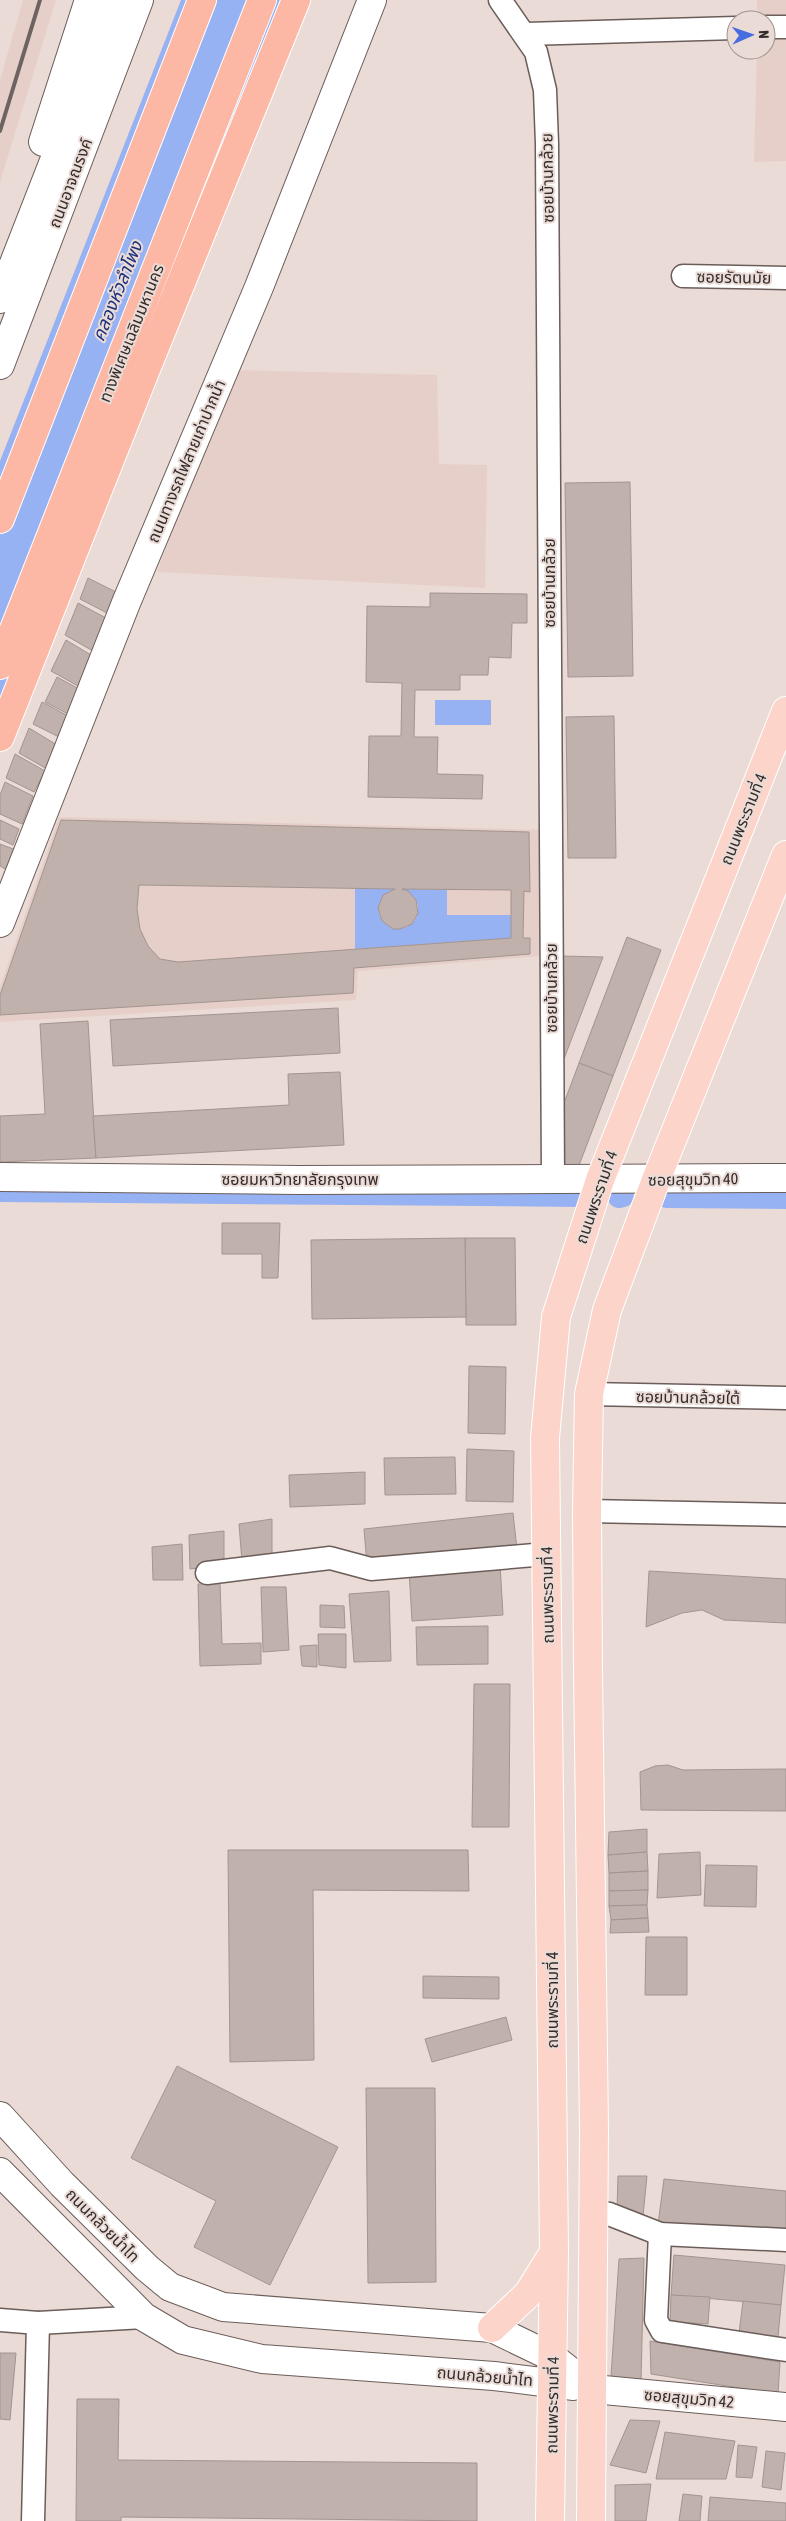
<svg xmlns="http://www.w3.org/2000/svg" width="786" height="2521" font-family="'Asap Condensed','Noto Sans Thai',sans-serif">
  <rect width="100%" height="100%" fill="#eadbd6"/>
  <g fill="#e7cfc9">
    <polygon points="23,0 56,0 0,182 0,80"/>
    <polygon points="757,0 786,0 786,161 754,162 757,50 766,50 766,20 757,20"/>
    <polygon points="234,370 437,375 439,464 487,465 485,588 157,572"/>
    <polygon points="59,817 543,830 542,956 358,971 356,1000 0,1022 0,987"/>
  </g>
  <g fill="#97b2f2">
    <polygon points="181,0 288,0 0,725 0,461"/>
    <rect x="435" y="700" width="56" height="25"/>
    <path d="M355 888 395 889C380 894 375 907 382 921 410 946 436 902 402 889L447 890V915H511V938L355 949Z"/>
  </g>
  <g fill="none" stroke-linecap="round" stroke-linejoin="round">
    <g stroke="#97b2f2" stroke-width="22">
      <polyline points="0,1191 583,1196"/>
      <polyline points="619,1197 623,1196"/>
      <polyline points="667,1197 786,1198"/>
    </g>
  </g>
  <g fill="#c0b1ad" stroke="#a29490" fill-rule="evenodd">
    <polygon points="630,482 633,676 568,677 565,483"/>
    <polygon points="88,578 118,593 107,613 80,599"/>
    <polygon points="430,593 527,594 527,623 512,623 511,658 489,657 488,675 460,675 460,690 415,690 414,737 438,737 437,774 483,775 482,799 368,797 369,736 401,736 402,683 366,682 367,606 430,607"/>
    <polygon points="78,603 106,618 93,651 65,635"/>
    <polygon points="66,640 91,655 78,686 51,671"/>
    <polygon points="57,677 81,690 72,716 45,702"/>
    <polygon points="42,702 70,717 61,738 33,724"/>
    <polygon points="614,716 616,858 568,858 566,717"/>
    <polygon points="29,728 57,745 47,769 19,753"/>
    <polygon points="15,754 45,771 34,792 6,778"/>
    <polygon points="5,782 33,796 22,824 0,814 0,795"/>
    <polygon points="0,820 19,829 13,845 0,839"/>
    <path d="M61 820 529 832 530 892 524 891 523 938H530V954L354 968 353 993 0 1015V995ZM139 885 395 889 383 895 378 908 382 921 393 929H400L412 924 418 913 416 900 408 891 402 889 511 890V938L178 962 160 959 148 946 140 929 137 909Z"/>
    <polygon points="0,844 16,850 7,870 0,866"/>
    <polygon points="627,937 661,950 613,1076 579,1063"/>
    <polygon points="562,956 603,957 562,1064"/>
    <polygon points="338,1008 340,1053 113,1066 110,1020"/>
    <polygon points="88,1021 96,1158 0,1162 0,1116 45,1114 40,1024"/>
    <polygon points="579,1063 613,1076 578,1168 557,1162 558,1119"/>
    <polygon points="340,1072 344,1145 96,1158 93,1116 289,1105 288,1074"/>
    <polygon points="222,1223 280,1223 278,1278 262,1278 262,1254 222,1254"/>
    <polygon points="465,1238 515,1238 516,1325 466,1325"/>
    <polygon points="465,1238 466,1317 312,1319 311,1240"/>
    <polygon points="469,1366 506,1367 505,1434 468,1433"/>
    <polygon points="467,1449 514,1451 513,1502 466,1501"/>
    <polygon points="455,1457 456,1494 385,1495 384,1458"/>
    <polygon points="365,1472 365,1504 290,1507 289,1475"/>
    <polygon points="513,1513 517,1549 367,1565 364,1529"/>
    <polygon points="272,1519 272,1558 242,1562 239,1524"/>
    <polygon points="224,1531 224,1565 190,1569 189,1535"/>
    <polygon points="182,1544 183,1580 153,1580 152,1547"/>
    <polygon points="500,1564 503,1615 412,1621 409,1570"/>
    <polygon points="649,1571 786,1579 786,1623 724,1620 702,1610 682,1613 646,1627"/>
    <polygon points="220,1583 222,1644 261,1643 261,1664 200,1666 198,1584"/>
    <polygon points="261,1587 286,1587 289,1650 263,1652"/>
    <polygon points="389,1591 391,1661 354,1662 349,1594"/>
    <polygon points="320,1605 344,1606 345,1628 320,1627"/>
    <polygon points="488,1626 488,1664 417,1665 416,1627"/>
    <polygon points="318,1634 346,1634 346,1668 319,1665"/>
    <polygon points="317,1645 317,1667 302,1666 300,1646"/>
    <polygon points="474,1684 510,1684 509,1827 472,1827"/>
    <polygon points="668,1765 683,1770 786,1769 786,1811 641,1810 640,1772 655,1766"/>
    <polygon points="647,1829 647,1852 608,1855 609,1832"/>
    <polygon points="228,1850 468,1850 469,1891 313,1890 314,2060 230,2062"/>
    <polygon points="647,1852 648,1871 609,1873 608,1855"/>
    <polygon points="700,1852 701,1895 657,1898 659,1854"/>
    <polygon points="706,1865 757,1866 756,1907 704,1906"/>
    <polygon points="648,1871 648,1890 609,1891 609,1873"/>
    <polygon points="648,1890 647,1905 609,1906 609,1891"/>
    <polygon points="647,1905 648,1918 611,1920 609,1906"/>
    <polygon points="648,1918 649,1932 610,1933 611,1920"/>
    <polygon points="646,1937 687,1937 687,1995 645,1995"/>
    <polygon points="423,1976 499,1977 499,1999 423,1998"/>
    <polygon points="506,2017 512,2040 432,2062 425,2039"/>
    <polygon points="177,2066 338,2147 270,2285 194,2247 216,2201 131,2158"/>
    <polygon points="366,2088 435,2088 436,2282 368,2283"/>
    <polygon points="618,2176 647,2176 643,2216 617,2210"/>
    <polygon points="664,2179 786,2191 786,2232 658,2224"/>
    <polygon points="674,2255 785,2265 781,2305 671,2295"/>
    <polygon points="644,2258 641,2382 611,2376 619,2259"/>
    <polygon points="671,2295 710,2297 708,2324 670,2322"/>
    <polygon points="743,2301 781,2305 778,2337 739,2333"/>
    <polygon points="650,2341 780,2362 778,2394 651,2374"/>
    <polygon points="0,2353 16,2353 10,2420 0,2419"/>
    <polygon points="77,2399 119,2399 118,2460 477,2463 477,2521 121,2517 121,2521 76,2521"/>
    <polygon points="630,2420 660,2421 646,2473 610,2465"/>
    <polygon points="665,2432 735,2441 726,2479 656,2479"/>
    <polygon points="738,2445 757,2447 752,2478 736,2477"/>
    <polygon points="766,2451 785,2453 781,2490 762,2487"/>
    <polygon points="651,2484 646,2521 615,2521 615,2485"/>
    <polygon points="683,2494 702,2496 700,2521 679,2521"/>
    <polygon points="710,2497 786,2503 786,2521 708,2521"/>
  </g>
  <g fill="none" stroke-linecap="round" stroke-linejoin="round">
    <defs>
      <g id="minor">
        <polyline points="500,0 536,52 545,90 547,144 553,1179"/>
        <polyline points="766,27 786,27"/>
        <polyline points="526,34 736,28"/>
        <polyline points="683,276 786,278"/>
        <polyline points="589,1394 786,1398"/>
        <polyline points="587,1511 786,1515"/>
        <polyline points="207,1573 330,1558 371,1569 546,1554"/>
        <polyline points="594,2212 609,2214 660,2234 786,2240"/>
        <polyline points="660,2234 656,2320 662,2331 786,2350"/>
        <polyline points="0,2320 38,2323 144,2317"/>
        <polyline points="33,2521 38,2323"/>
      </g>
      <g id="tertiary">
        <polyline points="0,923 126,603 259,287 372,0"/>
        <polyline points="0,1177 299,1180 786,1178"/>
        <polyline points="593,2389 786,2407"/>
      </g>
      <g id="secondary">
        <polyline points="43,142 89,0"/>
        <polyline points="0,299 117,0"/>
        <polyline points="0,365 139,0"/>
        <polyline points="0,2116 62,2184 147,2268 170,2287 223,2307 492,2328 552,2357 593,2389"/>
        <polyline points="0,2172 144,2317 183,2340 262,2359 494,2376 574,2386"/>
      </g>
      <g id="primary">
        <polyline points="492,2328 528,2294 554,2252"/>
        <polyline points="550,2521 554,2252 545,1438 556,1317 600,1180 786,711"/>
        <polyline points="591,2521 594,2130 588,1669 587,1511 589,1394 607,1310 656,1180 786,855"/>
      </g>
      <g id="motorway">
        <polyline points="0,519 202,0"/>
        <polyline points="0,665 262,0"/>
        <polyline points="0,737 146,369 296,0"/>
      </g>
    </defs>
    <use href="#minor" stroke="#6b5d59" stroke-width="25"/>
    <use href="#tertiary" stroke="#6b5d59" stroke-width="30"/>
    <use href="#secondary" stroke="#6b5d59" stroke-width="30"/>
    <use href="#primary" stroke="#fff" stroke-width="30"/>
    <use href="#motorway" stroke="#fff" stroke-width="30"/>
    <use href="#minor" stroke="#fff" stroke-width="22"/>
    <use href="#tertiary" stroke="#fff" stroke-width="28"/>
    <use href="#secondary" stroke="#fff" stroke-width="28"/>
    <use href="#primary" stroke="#fdd4c9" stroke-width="28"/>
    <use href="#motorway" stroke="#fcb7a5" stroke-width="28"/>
    <polyline stroke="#6d6461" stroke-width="4" points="0,131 40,0"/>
  </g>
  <g text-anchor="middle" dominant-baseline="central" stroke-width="4" stroke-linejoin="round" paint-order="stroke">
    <g font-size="16" fill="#322c2a" stroke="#eadbd6">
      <text transform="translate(547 178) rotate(-91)">ซอยบ้านกล้วย</text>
      <text transform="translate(70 183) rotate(-69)">ถนนอาจณรงค์</text>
      <text transform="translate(734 277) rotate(1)">ซอยรัตนมัย</text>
      <text transform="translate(131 333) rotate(-68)">ทางพิเศษเฉลิมมหานคร</text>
      <text transform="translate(186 461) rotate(-67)">ถนนทางรถไฟสายเก่าปากน้ำ</text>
      <text transform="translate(549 583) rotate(-90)">ซอยบ้านกล้วย</text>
      <text transform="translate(743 819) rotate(-68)">ถนนพระรามที่ 4</text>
      <text transform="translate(551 988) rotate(-90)">ซอยบ้านกล้วย</text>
      <text x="300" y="1179">ซอยมหาวิทยาลัยกรุงเทพ</text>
      <text transform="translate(693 1179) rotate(-1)">ซอยสุขุมวิท 40</text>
      <text transform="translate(596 1197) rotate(-71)">ถนนพระรามที่ 4</text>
      <text transform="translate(688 1397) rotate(1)">ซอยบ้านกล้วยใต้</text>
      <text transform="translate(547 1595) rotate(-91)">ถนนพระรามที่ 4</text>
      <text transform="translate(552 2000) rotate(-90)">ถนนพระรามที่ 4</text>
      <text transform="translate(103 2225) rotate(45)">ถนนกล้วยน้ำไท</text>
      <text transform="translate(485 2376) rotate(5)">ถนนกล้วยน้ำไท</text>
      <text transform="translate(689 2398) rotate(5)">ซอยสุขุมวิท 42</text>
      <text transform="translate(552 2405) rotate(-89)">ถนนพระรามที่ 4</text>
    </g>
    <g font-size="18" font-style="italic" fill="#1c317b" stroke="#eadbd6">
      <text transform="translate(117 291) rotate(-68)">คลองหัวลำโพง</text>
    </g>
  </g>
  <g transform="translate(751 35) rotate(88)"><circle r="24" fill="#eadbd6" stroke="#a09591"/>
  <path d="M0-4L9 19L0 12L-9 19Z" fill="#476cdf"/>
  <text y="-8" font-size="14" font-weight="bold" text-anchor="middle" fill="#322c2a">N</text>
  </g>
</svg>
